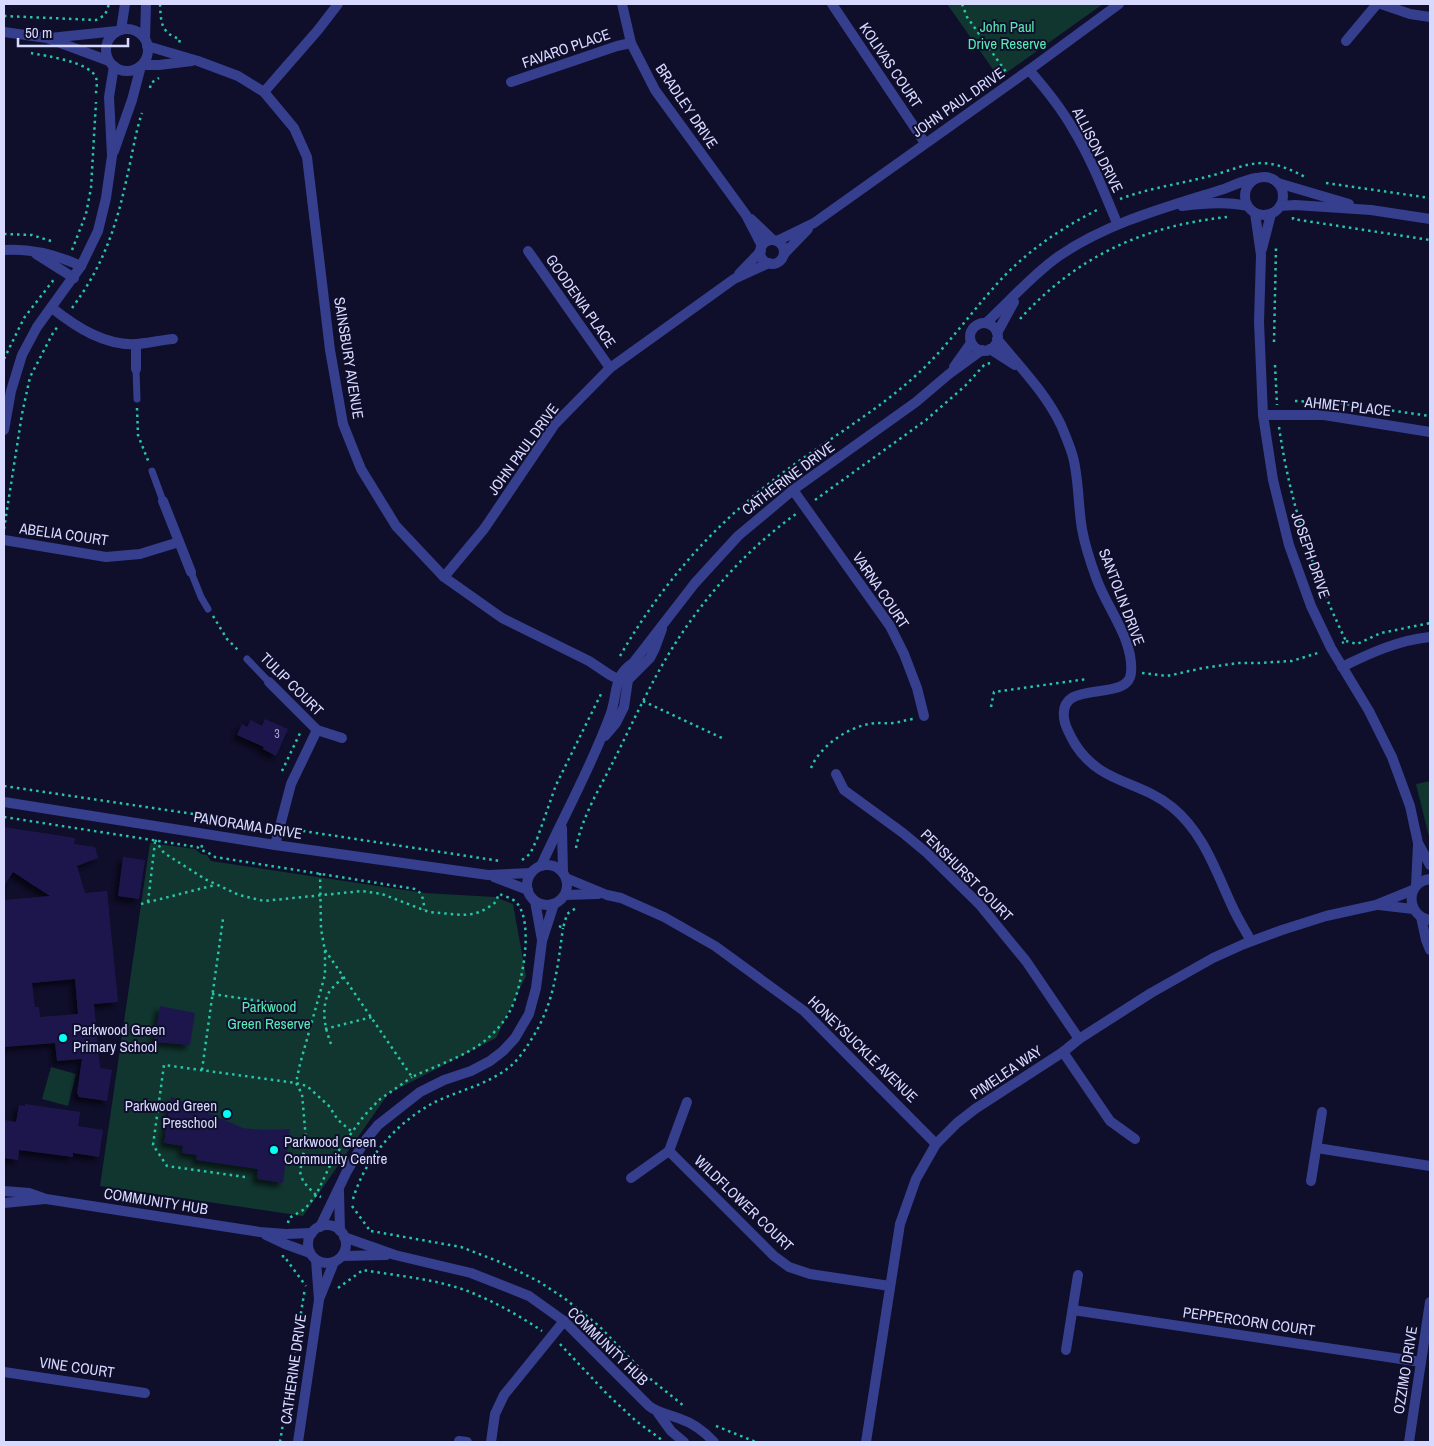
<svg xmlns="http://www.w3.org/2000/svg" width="1434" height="1446" font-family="'Archivo Narrow',sans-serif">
  <defs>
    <filter id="shadow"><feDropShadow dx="-4.5" dy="4.5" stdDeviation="2.5" flood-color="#0009"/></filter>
  </defs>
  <rect width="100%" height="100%" fill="#0f0e2b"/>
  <g fill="#11352f">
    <polygon points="947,4 1103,4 999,78"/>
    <polygon points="1430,781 1430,841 1416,784"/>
    <polygon points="150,843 195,849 201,854 207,855 211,861 425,893 495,897 513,904 526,976 496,1038 388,1094 303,1216 100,1186"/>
    <polygon points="51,1067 76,1074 68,1106 42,1099"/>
  </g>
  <g fill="#1c194d" fill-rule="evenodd" filter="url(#shadow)">
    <polygon points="265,719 288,729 276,756 263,749 264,747 237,735 242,724 247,727 251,720 262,726"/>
    <path d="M4 827 75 838 74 844 95 847 98 858 77 866 85 893 107 891 118 1002 94 1004 100 1068 112 1070 107 1101 79 1097 77 1093 82 1059 57 1061 55 1043 4 1047V900L50 896 13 872 4 886ZM75 979 78 1014 40 1017 39 1007H35L32 983Z"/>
    <polygon points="123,857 145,860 139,899 118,896"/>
    <polygon points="160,1006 195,1013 190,1045 154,1042"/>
    <polygon points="171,1097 243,1128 263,1130 290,1129 283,1183 257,1179 258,1169 196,1160 197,1155 182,1153 183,1146 164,1143"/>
    <polygon points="25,1104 80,1112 78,1126 103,1130 99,1157 73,1153 73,1157 19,1150 18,1160 4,1158 4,1120 16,1122 19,1105 25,1106"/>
  </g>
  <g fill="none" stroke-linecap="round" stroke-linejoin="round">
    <g stroke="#26c6a6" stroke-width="2.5" stroke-dasharray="2.5 4" stroke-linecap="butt">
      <path d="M160 4C161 21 160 33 180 39L179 44"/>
      <polyline points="962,4 967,17 1006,72"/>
      <polyline points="4,16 96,20 105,15 109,4"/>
      <path d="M31 53C46 56 91 62 96 78 98 82 96 89 96 94"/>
      <polyline points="150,88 151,83 159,78"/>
      <polyline points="1326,183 1430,198"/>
      <path d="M1120 199C1149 188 1180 184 1210 176 1227 172 1245 163 1263 163 1279 164 1292 170 1307 178"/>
      <polyline points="1293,217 1293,219 1430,240"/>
      <polyline points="4,234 32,235 54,242"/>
      <polyline points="72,250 86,214 91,188 96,102"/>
      <path d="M72 308C103 266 116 228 127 177 132 156 135 134 142 113"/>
      <path d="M1020 319C1077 256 1144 226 1227 217"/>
      <polyline points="1274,342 1276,248"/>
      <polyline points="4,359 24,318 55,278"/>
      <polyline points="1275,365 1277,405"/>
      <polyline points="1295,401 1339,403 1430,416"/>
      <polyline points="137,408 138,435 149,463"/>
      <path d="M1279 427C1290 503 1313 573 1346 641L1342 643"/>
      <polyline points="815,500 926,420 965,386 985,364 991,363"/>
      <polyline points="4,529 22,414 30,377 53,333 58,326"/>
      <polyline points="213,616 227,639 240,652"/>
      <polyline points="1346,641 1357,644 1381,633 1430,623"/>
      <path d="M620 656C664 580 717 521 788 469 829 439 875 412 913 378 945 350 968 316 996 285 1024 253 1061 228 1099 209"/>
      <polyline points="1142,673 1167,676 1203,668 1238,663 1258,663 1292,661 1321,652"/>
      <polyline points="643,701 724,739"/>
      <polyline points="991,707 994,692 1087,679"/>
      <path d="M811 768C820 746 847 728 869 724 877 722 885 724 893 723 900 722 906 720 913 719"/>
      <polyline points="282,771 301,731"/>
      <polyline points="4,786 207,816"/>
      <polyline points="4,817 197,847 201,850"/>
      <polyline points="206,822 207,816 267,826"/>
      <polyline points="290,829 500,861"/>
      <polyline points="537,839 556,785 602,692"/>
      <polyline points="155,840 164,853 205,879 239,895 264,901 362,891 382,894 429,912 462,915 474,914 486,909 496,902 499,893"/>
      <path d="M202 845 201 850 207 852 215 857 415 889C423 893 424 901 424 910"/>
      <path d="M576 848C582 816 601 786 615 758 634 720 651 682 673 647 705 596 747 549 796 514"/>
      <polyline points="522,860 530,854 537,839"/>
      <polyline points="320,873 321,929 325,951 325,975 300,1064 296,1083 302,1094 306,1140 300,1172 303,1181 308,1187 316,1195 321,1197"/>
      <polyline points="148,902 155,842"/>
      <polyline points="141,904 215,885"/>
      <polyline points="559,926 563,928 567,914 576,908"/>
      <path d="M325 950 412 1077C437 1065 467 1056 487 1039 496 1031 506 1020 511 1009 522 986 535 922 516 902 512 898 504 896 499 894"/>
      <polyline points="212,994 287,1005"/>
      <polyline points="325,1029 372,1017"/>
      <path d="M331 1044C325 1028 321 1011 328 994 331 988 339 982 344 976"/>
      <polyline points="202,1070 223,919"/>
      <polyline points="245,1177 167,1166 153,1145 164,1065 296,1083 307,1086 329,1106 338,1120 351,1131"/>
      <path d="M353 1199C365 1158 397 1122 435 1102 462 1089 489 1085 513 1064 519 1058 525 1050 529 1043 554 1006 557 971 563 928"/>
      <polyline points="352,1206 371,1232"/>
      <polyline points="288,1223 289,1218 305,1209 316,1195 334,1157 363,1117 379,1100 412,1077"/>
      <polyline points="371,1231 461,1247 500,1262 538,1281 564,1298 599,1326 648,1377 684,1406"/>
      <polyline points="283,1255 283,1258 286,1259 306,1286"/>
      <path d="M338 1288 363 1270C398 1276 437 1279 470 1292 495 1302 520 1316 542 1331"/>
      <polyline points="560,1344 607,1394 636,1421 662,1440"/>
      <polyline points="716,1426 756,1442"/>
      <polyline points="280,1442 305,1288"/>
    </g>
    <g stroke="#363e8e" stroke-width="7">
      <polyline points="136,369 137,399"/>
      <polyline points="152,471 163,501"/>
      <polyline points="191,572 201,597 208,609"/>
      <polyline points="247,659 269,682"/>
    </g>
    <g stroke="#363e8e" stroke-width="10">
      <polyline points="622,4 631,43 655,90 746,215 762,246"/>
      <polyline points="832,4 925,143"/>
      <polyline points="1381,4 1410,14 1430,17"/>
      <polyline points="4,32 47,38 109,61"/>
      <polyline points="50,38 117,31"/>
      <polyline points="1346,41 1377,4"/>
      <polyline points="147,46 198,61 238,76 264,92 294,128 307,157 330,350 343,424 361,469 396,526 444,577 502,618 589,661 610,675 618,679 628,680"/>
      <polyline points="142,65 159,65 192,61"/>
      <path d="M1029 70C1045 88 1061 108 1073 129 1091 158 1104 192 1117 223"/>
      <polyline points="511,82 617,46 631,43"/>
      <polyline points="264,92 318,30 338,4"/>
      <circle cx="1264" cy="196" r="19"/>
      <polyline points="1278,183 1349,204"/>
      <path d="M1182 206C1204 203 1226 201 1247 206"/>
      <polyline points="1280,206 1295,205 1371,210 1430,219"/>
      <polyline points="1255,213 1261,255 1259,322 1263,415 1273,480 1289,545 1311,606 1331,648 1369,711 1392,757 1410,806 1418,843 1430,865"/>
      <polyline points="751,219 773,240"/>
      <circle cx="772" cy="252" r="12"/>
      <polyline points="777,241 814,223 1029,70 1119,4"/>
      <polyline points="1262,249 1271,214"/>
      <polyline points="528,251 610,368"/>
      <polyline points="784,254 808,229"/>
      <polyline points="739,274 761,251"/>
      <path d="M52 308C76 327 105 346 137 344 149 343 161 340 173 339"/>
      <path d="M986 323C1010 301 1032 275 1059 256 1109 222 1167 207 1224 189 1235 185 1244 180 1256 178"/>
      <circle cx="984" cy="337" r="14"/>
      <polyline points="997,333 1014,302"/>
      <path d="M997 339C1020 367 1045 392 1061 425 1065 435 1070 446 1073 457 1079 480 1078 506 1082 529 1085 546 1091 564 1097 580 1108 610 1134 640 1131 673 1128 705 1053 675 1065 723 1067 730 1071 737 1075 744 1100 784 1139 780 1172 807 1204 833 1216 872 1233 908 1238 919 1245 930 1251 941"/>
      <polyline points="136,344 136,369"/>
      <polyline points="990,349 1015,365"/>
      <polyline points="954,367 971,343"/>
      <polyline points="1263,415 1324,415 1430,432"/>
      <polyline points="793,490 890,626 904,654 917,688 924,716"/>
      <polyline points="163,501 191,572"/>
      <polyline points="4,540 106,557 140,554 179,542"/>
      <polyline points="444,577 484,529 555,424 610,368 734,279 769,263"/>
      <path d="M1342 667C1370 653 1399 640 1430 637"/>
      <polyline points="269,682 317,730 342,738"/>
      <polyline points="605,736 616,723 624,707 628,680 650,658 655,648 662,629"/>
      <polyline points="836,774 844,790 903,833 927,853 980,905 1026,961 1079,1039"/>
      <polyline points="562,828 563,873"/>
      <polyline points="275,845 291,784 317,730"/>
      <path d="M541 866C564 815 592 766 611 713 618 692 613 676 633 663L695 583 738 536 793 490 916 402 949 374 982 350"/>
      <polyline points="566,878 607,895 621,898 664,917 715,946 804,1011 936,1144"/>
      <path d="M1430 879C1405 882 1406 916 1430 920"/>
      <polyline points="1416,886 1418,844"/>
      <polyline points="565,895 598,894"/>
      <polyline points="535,901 542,940"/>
      <polyline points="1379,905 1413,909"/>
      <polyline points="1421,917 1426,940 1430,950"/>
      <polyline points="1063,1052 1110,1121 1135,1139"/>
      <polyline points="1317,1148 1430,1166"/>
      <polyline points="669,1151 774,1256 789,1267 810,1274 890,1286"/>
      <polyline points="631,1178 669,1151 687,1102"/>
      <polyline points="1311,1181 1322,1112"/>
      <polyline points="339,1191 340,1231"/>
      <polyline points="320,1227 346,1173 364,1142 378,1125 420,1092 444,1080 471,1071 490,1061 503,1051 515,1038 529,1014 536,988 542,941 554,904"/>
      <polyline points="320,1297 334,1262"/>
      <polyline points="1073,1310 1421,1362"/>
      <polyline points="1066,1350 1078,1275"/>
      <polyline points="4,1372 145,1393"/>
      <polyline points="459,1441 467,1442"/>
      <polyline points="298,1442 319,1300 316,1260"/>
      <polyline points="491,1442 495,1414 504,1395 564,1321"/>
      <polyline points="866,1442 900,1224 916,1179 936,1144 957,1123 975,1109 1063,1052 1079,1039 1151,993 1213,958 1244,944 1282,930 1326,916 1376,905 1413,890"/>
      <polyline points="1409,1442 1430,1302"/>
    </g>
    <g stroke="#363e8e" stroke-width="10">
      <circle cx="127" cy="50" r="21"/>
      <polyline points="121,30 125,4"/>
      <polyline points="145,39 146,4"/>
      <polyline points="114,151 132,100 141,66"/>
      <path d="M4 250C31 248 57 255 81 266"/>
      <polyline points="36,254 74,278"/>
      <polyline points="4,430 11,391 22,355 37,327 81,266 98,231 106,198 112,156 109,97 114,66"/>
      <polyline points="4,802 275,845 488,875 531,873"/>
      <circle cx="547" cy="885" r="20"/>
      <polyline points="494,877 528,890"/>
      <polyline points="4,1191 29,1193 46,1199 260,1232 286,1234 312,1233"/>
      <polyline points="4,1203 45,1199"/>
      <circle cx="327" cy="1244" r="19"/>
      <polyline points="266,1235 285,1244 310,1253"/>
      <path d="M344 1237 395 1255 471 1273 529 1296 564 1321 649 1406C658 1413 667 1414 678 1418 693 1423 704 1431 714 1442"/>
      <polyline points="342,1256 386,1255"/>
      <polyline points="658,1413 671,1431 684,1442"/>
    </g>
  </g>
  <g fill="#04fff6" stroke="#0f0e2b" stroke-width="2">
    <circle cx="63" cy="1038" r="5"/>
    <circle cx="227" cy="1114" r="5"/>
    <circle cx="274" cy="1150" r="5"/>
  </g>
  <g text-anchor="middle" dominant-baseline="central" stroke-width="4" stroke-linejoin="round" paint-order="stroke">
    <g font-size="12" fill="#a9a9d2">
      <text x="277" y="734">3</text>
    </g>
    <g font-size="15" fill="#59eab2" stroke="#0f0e2b">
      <text x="1007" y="26">John Paul<tspan x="1007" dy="17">Drive Reserve</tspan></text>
      <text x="269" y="1006">Parkwood<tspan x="269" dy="17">Green Reserve</tspan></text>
    </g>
    <g font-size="15" fill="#d8d9ff" stroke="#0f0e2b">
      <text transform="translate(566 48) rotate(-19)">FAVARO PLACE</text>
      <text transform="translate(891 65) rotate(56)">KOLIVAS COURT</text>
      <text transform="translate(958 102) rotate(-35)">JOHN PAUL DRIVE</text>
      <text transform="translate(687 106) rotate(56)">BRADLEY DRIVE</text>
      <text transform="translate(1098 150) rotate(63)">ALLISON DRIVE</text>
      <text transform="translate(581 301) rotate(55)">GOODENIA PLACE</text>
      <text transform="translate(349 358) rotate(81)">SAINSBURY AVENUE</text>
      <text transform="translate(1348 406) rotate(6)">AHMET PLACE</text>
      <text transform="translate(523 449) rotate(-54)">JOHN PAUL DRIVE</text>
      <text transform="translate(788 478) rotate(-37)">CATHERINE DRIVE</text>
      <text transform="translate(64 534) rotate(8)">ABELIA COURT</text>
      <text transform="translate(1311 555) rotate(71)">JOSEPH DRIVE</text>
      <text transform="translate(881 590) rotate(56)">VARNA COURT</text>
      <text transform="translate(1122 597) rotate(69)">SANTOLIN DRIVE</text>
      <text transform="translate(292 684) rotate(45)">TULIP COURT</text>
      <text transform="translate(248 825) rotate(9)">PANORAMA DRIVE</text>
      <text transform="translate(967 875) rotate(45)">PENSHURST COURT</text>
      <text transform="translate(863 1049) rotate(44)">HONEYSUCKLE AVENUE</text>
      <text transform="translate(1006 1072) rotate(-34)">PIMELEA WAY</text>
      <text transform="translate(156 1201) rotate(9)">COMMUNITY HUB</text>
      <text transform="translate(744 1203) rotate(44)">WILDFLOWER COURT</text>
      <text transform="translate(1249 1321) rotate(8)">PEPPERCORN COURT</text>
      <text transform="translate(608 1346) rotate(44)">COMMUNITY HUB</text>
      <text transform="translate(77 1367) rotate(8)">VINE COURT</text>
      <text transform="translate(293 1369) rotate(-82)">CATHERINE DRIVE</text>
      <text transform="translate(1405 1370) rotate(-81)">OZZIMO DRIVE</text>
    </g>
    <g font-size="15" fill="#d8d9ff" stroke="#0f0e2b" text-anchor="start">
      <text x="73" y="1029">Parkwood Green<tspan x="73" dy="17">Primary School</tspan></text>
      <text x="217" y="1105" text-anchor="end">Parkwood Green<tspan x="217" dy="17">Preschool</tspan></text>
      <text x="284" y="1141">Parkwood Green<tspan x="284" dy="17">Community Centre</tspan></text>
    </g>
  </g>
  <rect width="1434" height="1446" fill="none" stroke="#d8d9ff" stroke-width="10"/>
  <path d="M18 38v8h110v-8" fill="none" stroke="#d8d9ff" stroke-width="2.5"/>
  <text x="25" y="38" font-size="15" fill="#d8d9ff" stroke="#0f0e2b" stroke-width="4" paint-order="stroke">50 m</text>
</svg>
